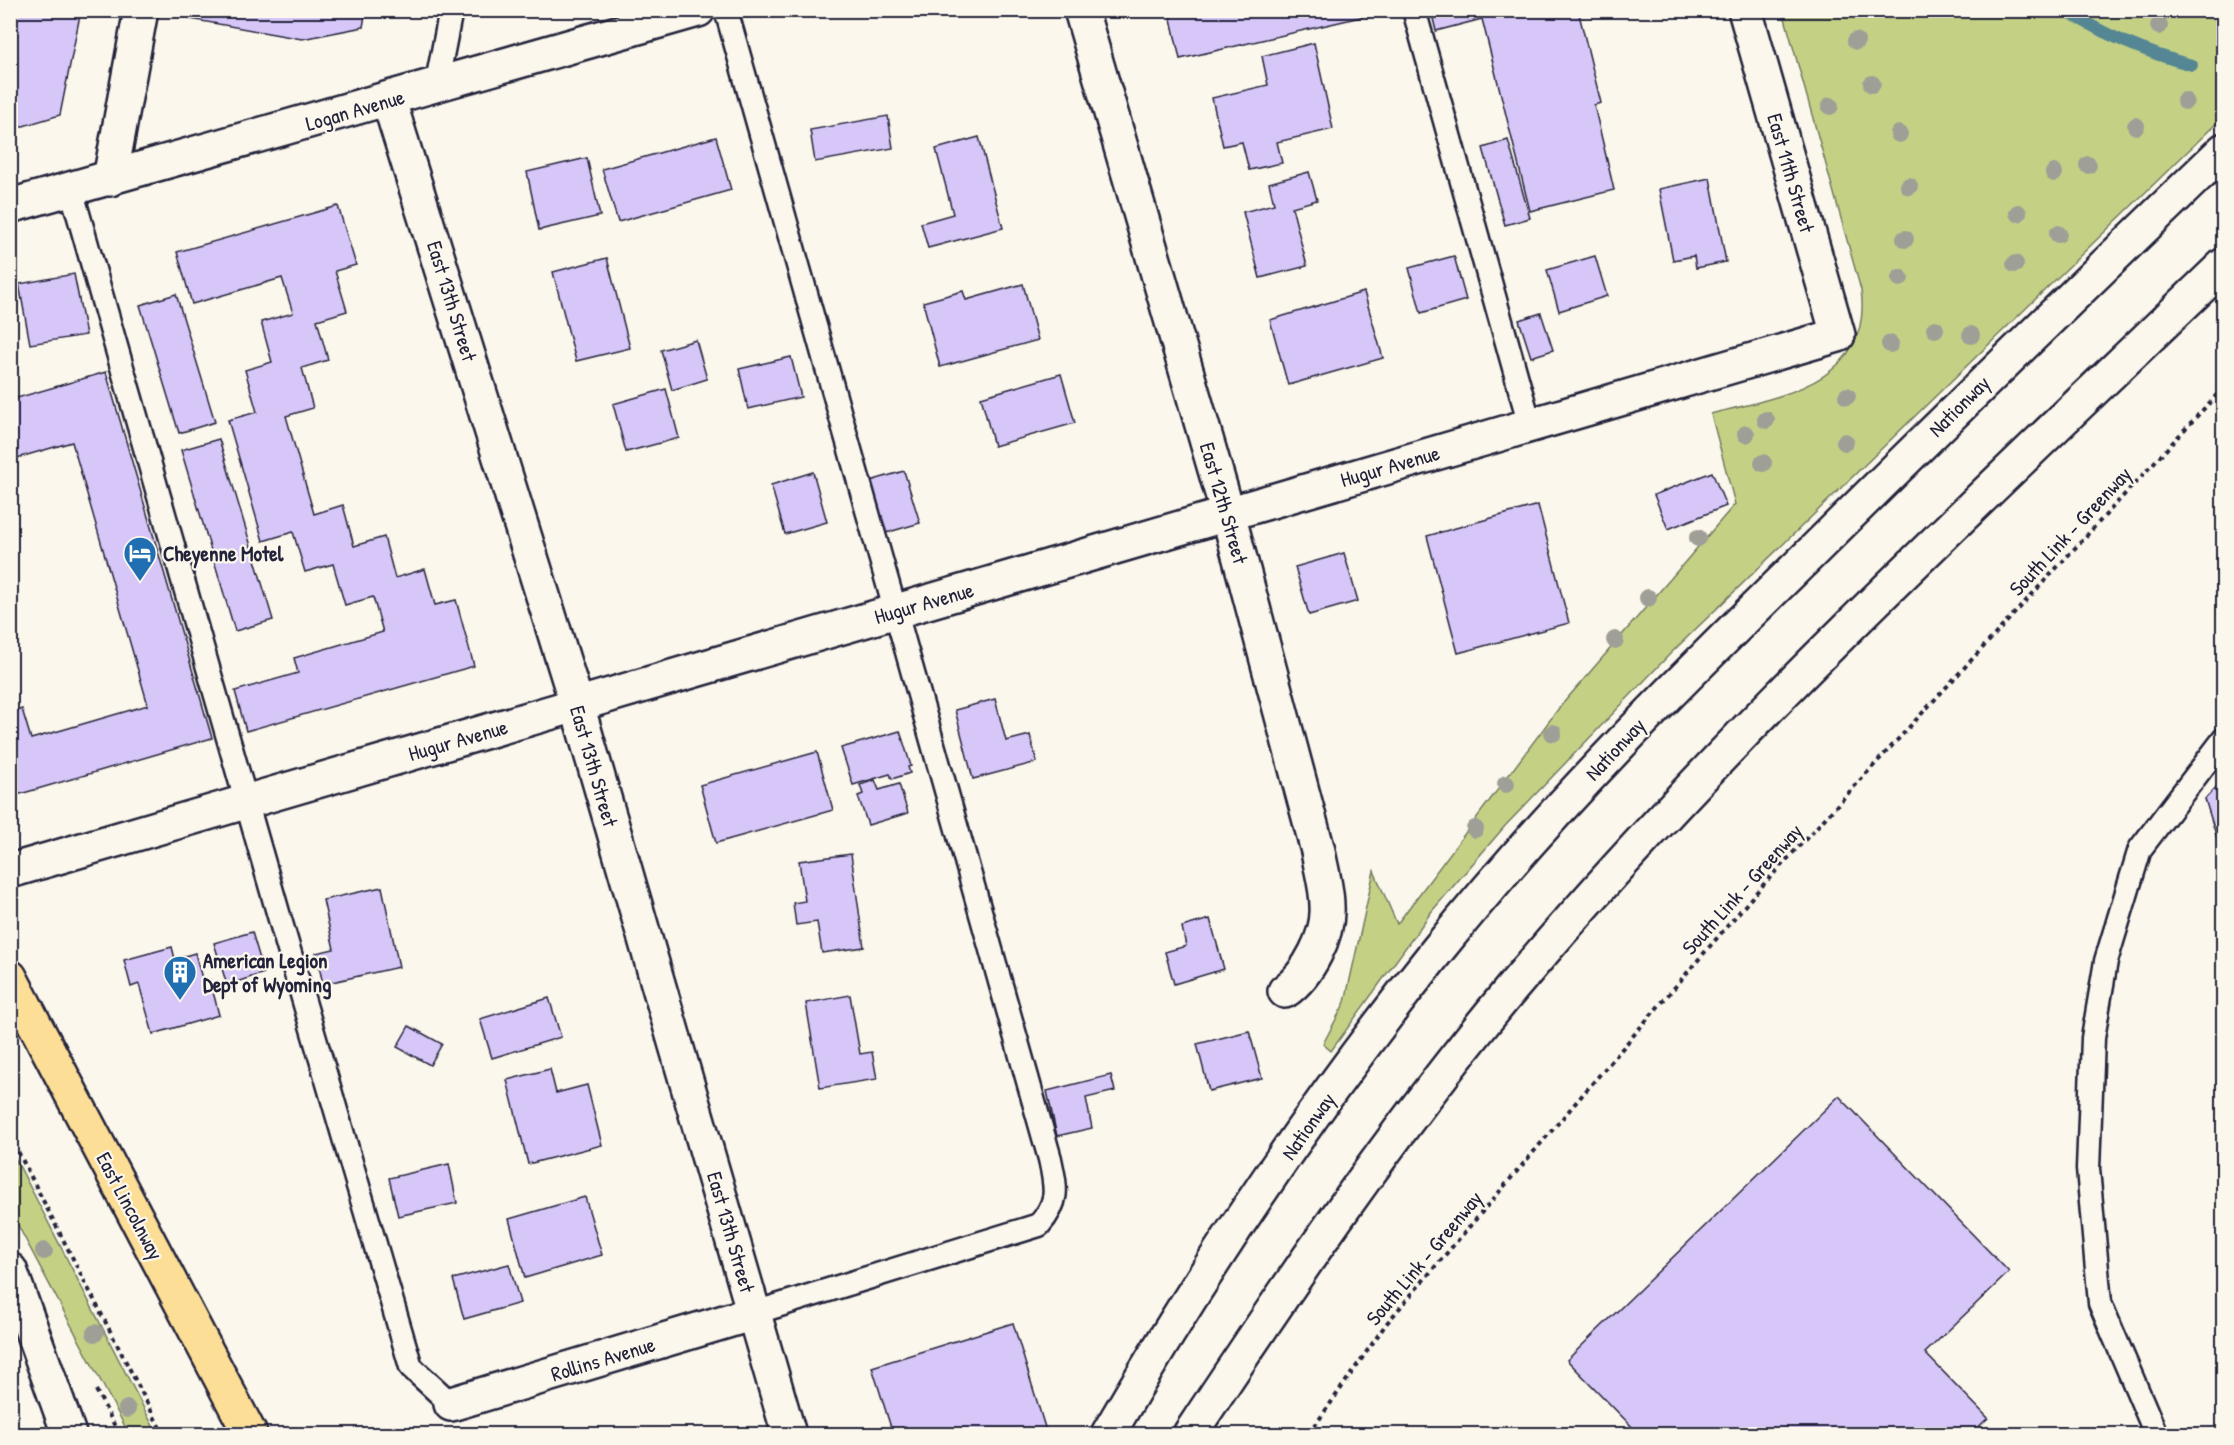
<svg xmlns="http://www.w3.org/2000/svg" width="2234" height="1445" font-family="'Patrick Hand',sans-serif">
  <rect width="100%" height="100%" fill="#fbf7ec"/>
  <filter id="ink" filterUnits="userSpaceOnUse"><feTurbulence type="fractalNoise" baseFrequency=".0167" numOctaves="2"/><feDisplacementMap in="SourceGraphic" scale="12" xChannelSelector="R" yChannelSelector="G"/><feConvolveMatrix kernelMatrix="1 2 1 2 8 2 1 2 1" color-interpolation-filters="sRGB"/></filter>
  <g filter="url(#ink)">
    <g fill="#c4d185" stroke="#737a60" stroke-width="1.5">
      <path d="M1783 11H2223V117L1670 654 1505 826 1432 911 1331 1051 1323 1044 1345 1002 1374 871 1397 924 1559 708 1735 504 1711 414C1778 397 1874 383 1861 290Z"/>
      <polygon points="11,1150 157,1434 129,1434 13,1216 10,1211"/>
    </g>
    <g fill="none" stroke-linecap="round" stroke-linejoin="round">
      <path stroke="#558693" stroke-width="12" d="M2065 10C2106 36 2146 53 2192 65"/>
    </g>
    <g fill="#d7c7f8" stroke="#22223b" stroke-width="1.5">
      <polygon points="10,10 81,10 60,115 10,130"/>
      <polygon points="191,10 366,10 363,27 302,39 190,19"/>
      <polygon points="1169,10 1391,10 1180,59"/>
      <polygon points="1431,10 1578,10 1601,103 1594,105 1614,190 1530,211 1482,19 1436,31"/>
      <polygon points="1314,43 1333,129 1277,142 1282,163 1249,170 1242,142 1223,146 1212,98 1268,85 1262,56"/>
      <polygon points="888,116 893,148 815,162 810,130"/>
      <polygon points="716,137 731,190 618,222 602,169"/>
      <polygon points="979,137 1003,228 928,248 921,223 953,214 936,149"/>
      <polygon points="1508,140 1530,218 1505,225 1483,148"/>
      <polygon points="587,158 600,216 539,230 527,172"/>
      <polygon points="1309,172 1317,200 1292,207 1307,266 1260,278 1243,212 1274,204 1269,183"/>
      <polygon points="1710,178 1726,262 1696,268 1694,256 1673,260 1659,189"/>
      <polygon points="338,206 356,265 335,271 347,311 317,320 328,360 302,368 313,408 286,416 314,514 343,505 354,546 384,537 395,578 425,569 435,605 456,600 474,666 246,731 235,691 298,673 294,658 383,632 373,597 345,605 333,564 305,572 293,532 263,541 228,420 257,412 245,370 272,362 261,322 293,313 282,278 192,304 177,252"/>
      <polygon points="1454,256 1466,300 1421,313 1409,268"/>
      <polygon points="1595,256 1607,296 1559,311 1547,270"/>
      <polygon points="607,258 630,348 576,361 553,272"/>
      <polygon points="74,274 86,335 30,344 19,284"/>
      <polygon points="1023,284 1038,340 940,367 923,302 963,291 966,300"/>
      <polygon points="1364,292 1383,358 1288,385 1270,320"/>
      <polygon points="176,294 215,422 179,433 140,305"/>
      <polygon points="1541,313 1553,350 1531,357 1519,320"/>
      <polygon points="696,340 707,379 672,390 661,350"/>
      <polygon points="791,357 801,397 748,409 739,369"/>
      <polygon points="106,372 212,738 10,797 10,713 22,709 31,739 148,705 72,442 10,460 10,400"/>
      <polygon points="1061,374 1075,423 994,446 981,397"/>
      <polygon points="666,389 679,438 626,452 613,404"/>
      <polygon points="219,439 273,620 235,631 181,450"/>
      <polygon points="904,471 920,523 882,534 867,482"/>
      <polygon points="813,472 827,522 785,534 771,485"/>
      <polygon points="1712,472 1726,506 1668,529 1654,495"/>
      <polygon points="1538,505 1569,623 1458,653 1427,536"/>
      <polygon points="1344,553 1358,601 1309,615 1295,567"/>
      <polygon points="995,699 1006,741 1030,735 1037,762 973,779 955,710"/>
      <polygon points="900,731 911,766 908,767 910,773 892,779 890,774 853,785 841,748"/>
      <polygon points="817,752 833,810 716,843 700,785"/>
      <polygon points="2224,779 2224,861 2205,799"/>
      <polygon points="875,780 879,790 899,784 908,813 868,825 858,796 863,794 860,785"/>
      <polygon points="851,854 864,947 822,953 817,922 796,925 793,903 805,901 799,861"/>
      <polygon points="382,887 399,967 323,984 316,953 334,949 323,900"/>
      <polygon points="1210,919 1224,969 1174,984 1165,952 1186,946 1182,927"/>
      <polygon points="252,932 264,973 227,985 214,943"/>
      <polygon points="172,947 175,959 195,953 203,982 210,980 219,1015 153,1034 139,984 131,987 124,960"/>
      <polygon points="850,995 860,1054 872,1052 877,1079 820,1088 806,1003"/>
      <polygon points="549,998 561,1037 492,1058 480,1019"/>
      <polygon points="409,1026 442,1044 430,1065 397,1047"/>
      <polygon points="1249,1031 1262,1078 1209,1091 1197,1044"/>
      <polygon points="550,1069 556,1093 587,1085 602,1145 528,1164 507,1080"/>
      <polygon points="1111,1075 1115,1091 1086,1098 1092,1128 1057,1136 1047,1091"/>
      <polygon points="1839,1096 2009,1272 1925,1353 1988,1418 1971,1434 1639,1434 1567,1360"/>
      <polygon points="449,1164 457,1203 398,1216 389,1178"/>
      <polygon points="585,1197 602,1255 525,1278 509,1219"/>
      <polygon points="509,1264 520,1303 464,1319 453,1279"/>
      <polygon points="1013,1323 1047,1434 893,1434 872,1367"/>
      <polygon points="652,1429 654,1434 634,1434"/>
    </g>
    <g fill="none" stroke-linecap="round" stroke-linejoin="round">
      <defs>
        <g id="lane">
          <path d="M726 10 1050 1159C1056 1188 1060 1201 1039 1225L754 1313"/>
          <polyline points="1414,10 1530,425"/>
          <polyline points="436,87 451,10"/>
          <polyline points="71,189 279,916 411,1367 451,1404"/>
          <polyline points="2156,1434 2100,1303 2088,1169 2093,1038 2106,961 2140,849 2224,739"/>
        </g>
        <g id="street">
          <path d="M1081 10 1228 514 1318 851C1321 869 1327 888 1327 906 1329 935 1308 975 1285 991"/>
          <polyline points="389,101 577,705 789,1434"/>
          <polyline points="110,179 141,10"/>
          <polyline points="10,871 1838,335 1745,10"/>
          <polyline points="10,1270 69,1434"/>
          <polyline points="451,1404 754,1313"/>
        </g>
        <g id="secondary">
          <polyline points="10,206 698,10"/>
          <path d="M1108 1434C1205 1267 1315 1103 1436 952 1549 811 1677 684 1806 558 1944 421 2084 285 2224 150"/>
          <path d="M1190 1434C1291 1281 1394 1129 1512 988 1730 729 1980 500 2224 265"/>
        </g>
        <polyline id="primary" points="10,977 250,1434"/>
      </defs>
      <use href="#lane" stroke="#22223b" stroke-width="27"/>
      <use href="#street" stroke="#22223b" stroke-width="38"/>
      <use href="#secondary" stroke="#22223b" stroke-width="38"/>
      <use href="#primary" stroke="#22223b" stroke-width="38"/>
      <g stroke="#22223b" stroke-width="4" stroke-dasharray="4.5 4.5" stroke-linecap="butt">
        <polyline points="10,1136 163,1434"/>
        <polyline points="96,1390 119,1434"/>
        <polyline points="1309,1434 1386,1324 1753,896 2224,387"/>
      </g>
      <use href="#lane" stroke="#fbf7ec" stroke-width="22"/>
      <use href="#street" stroke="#fbf7ec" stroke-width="33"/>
      <use href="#secondary" stroke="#fbf7ec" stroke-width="33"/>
      <use href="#primary" stroke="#fdde96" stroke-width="33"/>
    </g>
    <g fill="#9f9f97">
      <circle cx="2159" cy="26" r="9"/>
      <circle cx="1856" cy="41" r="9"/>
      <circle cx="1872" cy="84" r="9"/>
      <circle cx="2185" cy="101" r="9"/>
      <circle cx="1830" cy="106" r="9"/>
      <circle cx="2136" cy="126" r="9"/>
      <circle cx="1899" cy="134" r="9"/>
      <circle cx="2088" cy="165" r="9"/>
      <circle cx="2054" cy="173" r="9"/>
      <circle cx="1909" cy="186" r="9"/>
      <circle cx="2018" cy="213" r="9"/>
      <circle cx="2058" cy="234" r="9"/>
      <circle cx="1905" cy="239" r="9"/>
      <circle cx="2015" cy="264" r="9"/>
      <circle cx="1900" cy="278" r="9"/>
      <circle cx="1935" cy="329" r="9"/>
      <circle cx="1971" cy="335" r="9"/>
      <circle cx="1890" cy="344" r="9"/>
      <circle cx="1847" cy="396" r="9"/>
      <circle cx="1766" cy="420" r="9"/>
      <circle cx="1746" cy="434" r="9"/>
      <circle cx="1845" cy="442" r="9"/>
      <circle cx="1763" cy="463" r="9"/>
      <circle cx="1698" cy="538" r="9"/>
      <circle cx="1648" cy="598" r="9"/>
      <circle cx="1615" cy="640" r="9"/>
      <circle cx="1553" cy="733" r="9"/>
      <circle cx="1506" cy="784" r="9"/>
      <circle cx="1475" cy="829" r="9"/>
      <circle cx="44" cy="1251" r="9"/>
      <circle cx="95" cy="1333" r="9"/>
      <circle cx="127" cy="1409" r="9"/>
    </g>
  </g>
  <defs>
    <symbol id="hotel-pin" viewBox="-11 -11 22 30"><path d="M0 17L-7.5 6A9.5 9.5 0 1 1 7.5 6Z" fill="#1f6fb2" stroke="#fbf7ec"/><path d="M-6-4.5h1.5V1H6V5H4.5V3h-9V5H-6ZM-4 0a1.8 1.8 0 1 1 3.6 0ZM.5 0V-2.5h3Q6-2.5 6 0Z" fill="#fff"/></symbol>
    <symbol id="building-pin" viewBox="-11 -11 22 30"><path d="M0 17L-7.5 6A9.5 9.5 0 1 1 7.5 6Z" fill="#1f6fb2" stroke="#fbf7ec"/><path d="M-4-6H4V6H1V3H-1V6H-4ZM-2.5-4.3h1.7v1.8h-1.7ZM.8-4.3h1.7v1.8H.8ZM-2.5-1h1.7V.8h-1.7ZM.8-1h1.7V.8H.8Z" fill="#fff"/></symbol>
  </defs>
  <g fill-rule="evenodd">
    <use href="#hotel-pin" x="121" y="534" width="38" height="52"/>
    <use href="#building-pin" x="161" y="953" width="38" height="52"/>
  </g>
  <g text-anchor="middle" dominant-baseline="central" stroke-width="4.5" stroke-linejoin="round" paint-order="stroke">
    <g font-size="21" fill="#22223b" stroke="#fbf7ec">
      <text transform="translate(355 110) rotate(-16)">Logan Avenue</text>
      <text transform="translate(1791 173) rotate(74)">East 11th Street</text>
      <text transform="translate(452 301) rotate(73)">East 13th Street</text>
      <text transform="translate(1959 406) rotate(-45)">Nationway</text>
      <text transform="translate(1390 466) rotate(-16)">Hugur Avenue</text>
      <text transform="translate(1224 503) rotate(74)">East 12th Street</text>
      <text transform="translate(2070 531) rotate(-47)">South Link - Greenway</text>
      <text transform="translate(924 603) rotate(-16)">Hugur Avenue</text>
      <text transform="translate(458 740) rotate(-16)">Hugur Avenue</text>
      <text transform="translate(1615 749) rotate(-47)">Nationway</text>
      <text transform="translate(594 766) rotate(74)">East 13th Street</text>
      <text transform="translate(1742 889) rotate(-48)">South Link - Greenway</text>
      <text transform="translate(1308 1126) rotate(-55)">Nationway</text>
      <text transform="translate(130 1206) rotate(62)">East Lincolnway</text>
      <text transform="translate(731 1232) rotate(74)">East 13th Street</text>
      <text transform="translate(1424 1258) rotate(-50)">South Link - Greenway</text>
      <text transform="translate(603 1359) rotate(-17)">Rollins Avenue</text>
    </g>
    <g font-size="21" font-weight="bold" fill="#22223b" stroke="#fbf7ec" text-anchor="start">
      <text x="163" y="553">Cheyenne Motel</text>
      <text x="203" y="960">American Legion<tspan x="203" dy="24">Dept of Wyoming</tspan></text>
    </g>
  </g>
  <rect width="2234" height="1445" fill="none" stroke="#fbf7ec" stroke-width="36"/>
  <rect x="18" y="18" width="2198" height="1409" fill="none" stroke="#22223b" stroke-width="2" filter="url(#ink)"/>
</svg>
